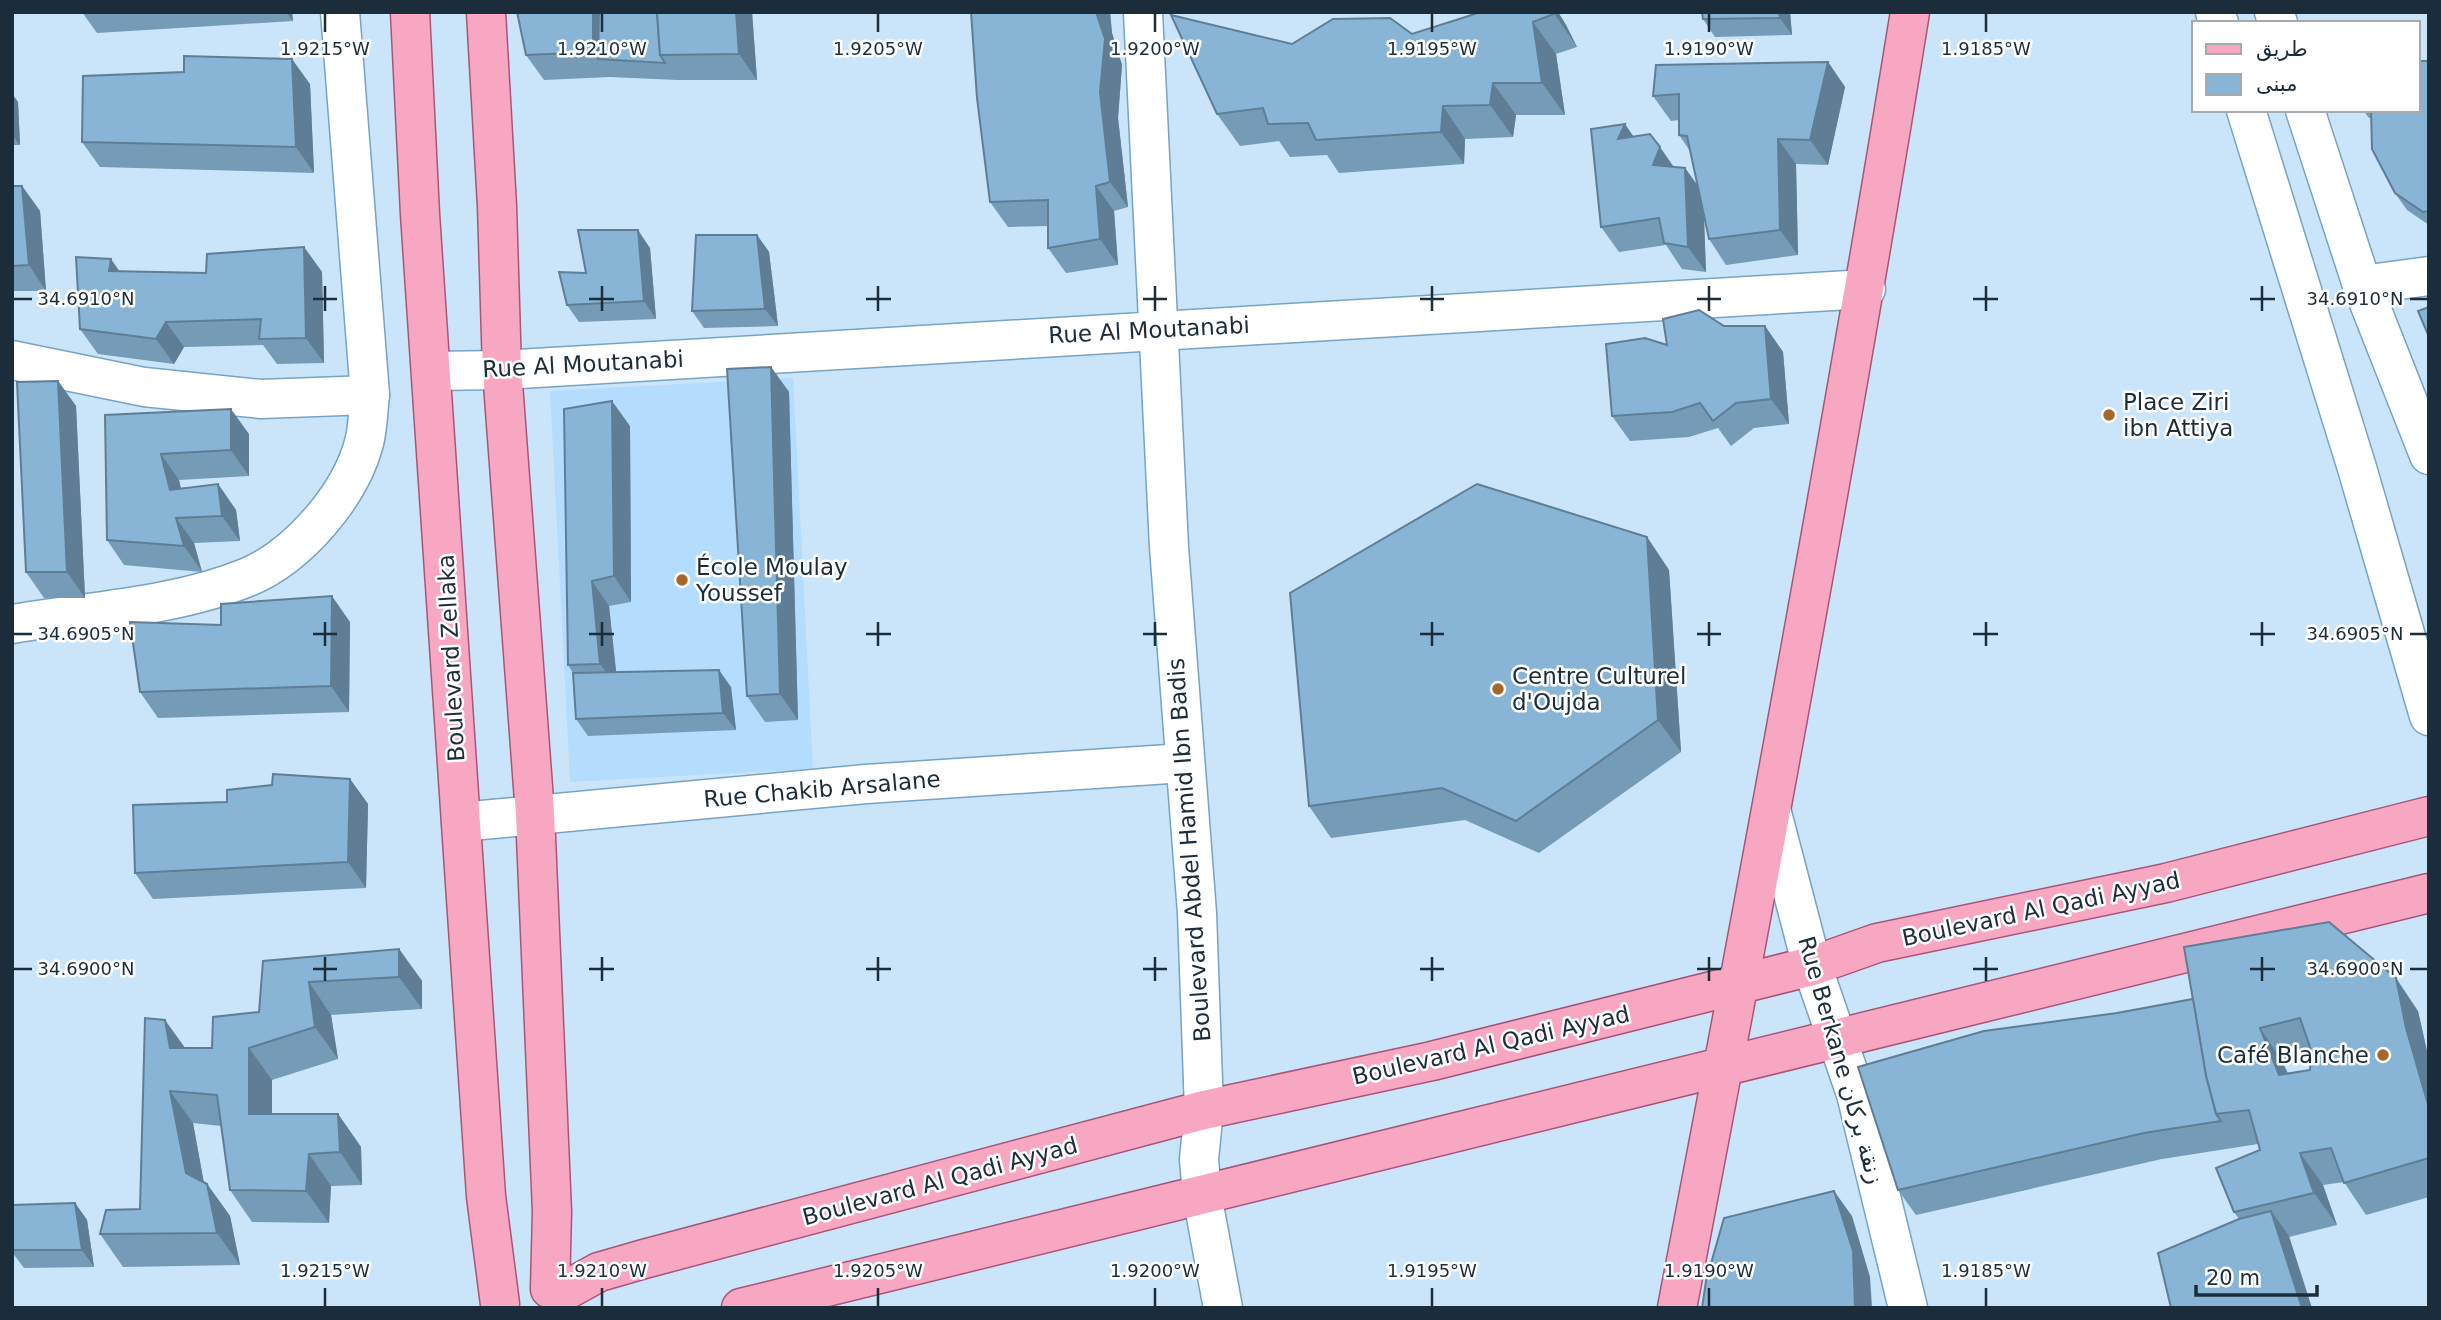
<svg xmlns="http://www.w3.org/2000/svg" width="2441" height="1320" font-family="'DejaVu Sans',Cairo,sans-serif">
  <rect width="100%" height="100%" fill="#cae5fa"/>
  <polygon fill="#b4ddfd" points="793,378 813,769 570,782 550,391"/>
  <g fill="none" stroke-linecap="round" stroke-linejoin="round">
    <defs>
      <g id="minor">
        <polyline points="1143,12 1169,547 1197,913 1204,1110 1199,1159 1202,1195 1223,1308"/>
        <polyline points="2215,12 2219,23"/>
        <polyline points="2274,12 2278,23"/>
        <polyline points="2246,110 2357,468 2429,716"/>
        <polyline points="2305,110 2362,285 2429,455"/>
        <polyline points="2362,285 2429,276"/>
        <polyline points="12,360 144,387 261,399 370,395"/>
        <polyline points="432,371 502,370 1866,289"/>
        <path d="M12 624C89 611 175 607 248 577 298 556 350 496 364 443 368 428 368 411 370 395L340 12"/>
        <polyline points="1772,813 1812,966 1856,1094 1908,1308"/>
        <polyline points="461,822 866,784 1184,763"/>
      </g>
      <g id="major">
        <polyline points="410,12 420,214 486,1196 500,1304"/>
        <polyline points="486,12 497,206 502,370 535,814 552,1212 550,1289"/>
        <polyline points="559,1294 599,1272 644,1259 1204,1110 1432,1061 1812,966 1877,943 2166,883 2429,816"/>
        <polyline points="741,1308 2429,893"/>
        <path d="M1677 1308C1760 877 1840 446 1910 12"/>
      </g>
    </defs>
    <use href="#minor" stroke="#77a3c4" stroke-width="41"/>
    <use href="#major" stroke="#a85678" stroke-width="41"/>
    <use href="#minor" stroke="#fff" stroke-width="38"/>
    <use href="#major" stroke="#f8a7c2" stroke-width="38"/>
  </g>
  <g fill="#759bb7" fill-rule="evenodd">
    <polygon points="82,12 292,12 293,21 97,33"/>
    <polygon points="517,12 752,12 757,80 677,80 610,77 544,80 526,55"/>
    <polygon points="971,12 1110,12 1112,33 1122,65 1118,118 1128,207 1114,211 1118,265 1066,273 1048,248 1048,226 1008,227 990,202"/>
    <polygon points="1481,12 1558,12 1566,25 1577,47 1556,54 1565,115 1516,115 1513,137 1465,139 1464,164 1339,173 1327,155 1290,157 1279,141 1240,146 1217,114 1292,44 1412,34"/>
    <polygon points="1702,12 1790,12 1792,35 1715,37 1703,19"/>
    <polygon points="2429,61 2429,225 2407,210 2395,193 2371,118 2369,118 2363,110 2418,110"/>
    <polygon points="1828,62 1845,87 1828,165 1796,164 1798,255 1726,265 1709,239 1704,217 1706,272 1682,269 1666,245 1619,252 1601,227 1633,136 1674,167 1685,168 1697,185 1690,151 1679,135 1679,120 1671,121 1653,96"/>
    <polygon points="310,84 314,173 100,167 82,142"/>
    <polygon points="12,94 18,102 20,145 12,145"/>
    <polygon points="12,186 22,186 40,211 46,291 12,291"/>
    <polygon points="757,235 769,252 778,326 704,328 692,311"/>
    <polygon points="304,247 322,272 324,363 277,364 263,345 184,347 174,364 98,354 80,329 119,271 206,273"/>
    <polygon points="650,248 656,319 579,322 567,305 586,273"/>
    <polygon points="1724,326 1765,326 1783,352 1789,424 1754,428 1731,446 1718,428 1689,437 1630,441 1612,416 1667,345"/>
    <polygon points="771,367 789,392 798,720 765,722 747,696"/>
    <polygon points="58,381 76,406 85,598 44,598 26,572"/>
    <polygon points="105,415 249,434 249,476 179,480 181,489 218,484 236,510 240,541 194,543 202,572 124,565 107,540"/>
    <polygon points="630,426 631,602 609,606 616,672 731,687 736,730 588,736 576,719 573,673 568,665"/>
    <polygon points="1647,537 1669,570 1681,752 1539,853 1465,820 1331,838 1309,806"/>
    <polygon points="350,622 349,712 158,718 140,692"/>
    <polygon points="350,779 368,804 366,888 153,899 135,873 227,802"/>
    <polygon points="399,949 422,981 422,1009 331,1015 338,1059 272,1080 272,1114 338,1114 361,1147 362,1185 331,1186 329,1223 252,1222 230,1190 221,1126 193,1123 204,1183 207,1184 230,1216 240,1265 123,1267 100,1234 140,1209 145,1018 185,1048 212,1048 259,1012 263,961"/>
    <path d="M2418 1011 2429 1060V1197L2366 1215 2344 1182 2323 1185 2337 1225 2289 1237 2239 1219 2234 1212 2260 1150 2258 1144 2162 1159 1916 1215 1898 1190 1984 1031ZM2310 1054V1070L2288 1073 2282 1061Z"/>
    <polygon points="75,1203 87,1220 94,1267 24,1268 12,1252 12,1205"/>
  </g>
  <g fill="#5f7e95">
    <polygon points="286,12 292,12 293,21"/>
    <polygon points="593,12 611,12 598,59 593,52"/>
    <polygon points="736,12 752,12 757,80 739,54"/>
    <polygon points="1096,12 1110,12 1112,33 1122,65 1118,118 1128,207 1110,182 1100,92"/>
    <polygon points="1553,12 1558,12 1566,25 1577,47"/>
    <polygon points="1779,12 1790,12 1792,35 1780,18"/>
    <polygon points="1533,22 1556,54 1565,115 1542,83"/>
    <polygon points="292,59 310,84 314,173 296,147"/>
    <polygon points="1828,62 1845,87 1828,165 1810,140"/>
    <polygon points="1493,83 1516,115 1513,137 1490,105"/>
    <polygon points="12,94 18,102 20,145 12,135"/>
    <polygon points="1443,106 1465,139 1464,164 1441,132"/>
    <polygon points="1625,124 1642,149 1618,139"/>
    <polygon points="1778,139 1796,164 1798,255 1780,230"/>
    <polygon points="1660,147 1678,173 1653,165"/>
    <polygon points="1685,168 1703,193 1706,272 1688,247"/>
    <polygon points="22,186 40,211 46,291 29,265"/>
    <polygon points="1096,186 1114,211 1118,265 1100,239"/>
    <polygon points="638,230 650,248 656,319 644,301"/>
    <polygon points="757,235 769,252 778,326 765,309"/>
    <polygon points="304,247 322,272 324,363 306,338"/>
    <polygon points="111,259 129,285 109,271"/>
    <polygon points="166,322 184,347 174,364 156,339"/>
    <polygon points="1765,326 1783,352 1789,424 1771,399"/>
    <polygon points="771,367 789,392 798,720 780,694"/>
    <polygon points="58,381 76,406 85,598 67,572"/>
    <polygon points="612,401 630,426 631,602 614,576"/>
    <polygon points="231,409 249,434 249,476 231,450"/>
    <polygon points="161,454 179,480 187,515 170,490"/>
    <polygon points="218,484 236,510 240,541 222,516"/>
    <polygon points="176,518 194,543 202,572 184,546"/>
    <polygon points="1647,537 1669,570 1681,752 1658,720"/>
    <polygon points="592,581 609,606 618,689 600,664"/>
    <polygon points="332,596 350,622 349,712 331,686"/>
    <polygon points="719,670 731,687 736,730 723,713"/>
    <polygon points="350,779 368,804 366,888 348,862"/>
    <polygon points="399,949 422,981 422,1009 399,977"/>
    <polygon points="2396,978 2418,1011 2429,1060 2429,1108 2406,1028"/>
    <polygon points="309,982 331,1015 338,1059 315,1027"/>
    <polygon points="165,1020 188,1052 170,1048"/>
    <polygon points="2260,1028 2282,1061 2302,1107 2279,1075"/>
    <polygon points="249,1048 272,1080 272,1146 249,1114"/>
    <polygon points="170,1091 193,1123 208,1206 186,1173"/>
    <polygon points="338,1114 361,1147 362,1185 340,1152"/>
    <polygon points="2300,1153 2323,1185 2337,1225 2314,1193"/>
    <polygon points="309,1154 331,1186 329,1223 306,1191"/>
    <polygon points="207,1184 230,1216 240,1265 217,1233"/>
    <polygon points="1834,1191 1852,1216 1870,1277 1872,1308 1855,1308"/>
    <polygon points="75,1203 87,1220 94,1267 82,1250"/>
    <polygon points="2271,1211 2289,1236 2312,1308 2302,1308"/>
  </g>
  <g fill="#88b4d5" stroke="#5f7e95" stroke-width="2" fill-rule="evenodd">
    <polygon points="517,12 593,12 593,52 526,55"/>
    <polygon points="599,12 657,12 660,55 665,63 598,59"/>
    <polygon points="657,12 736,12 739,54 660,55"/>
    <polygon points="971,12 1096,12 1105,39 1100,92 1110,182 1096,186 1100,239 1048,248 1048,200 990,202 977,98"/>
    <polygon points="1481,12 1553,12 1554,14 1533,22 1542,83 1493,83 1490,105 1443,106 1441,132 1316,140 1308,123 1268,124 1263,108 1217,114 1171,15 1292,44 1333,19 1390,18 1412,34"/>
    <polygon points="1702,12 1779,12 1780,18 1703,19"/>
    <polygon points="184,56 292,59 296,147 82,142 83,76 184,72"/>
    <polygon points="2418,61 2429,61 2429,211 2423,212 2395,193 2372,149 2371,110 2418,110"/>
    <polygon points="1828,62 1810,140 1778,139 1780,230 1709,239 1687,136 1679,135 1679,94 1653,96 1656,65"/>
    <polygon points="1625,124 1618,139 1650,134 1660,147 1653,165 1685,168 1688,247 1664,243 1659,218 1601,227 1591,129"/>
    <polygon points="12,186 22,186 29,265 12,266"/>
    <polygon points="578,230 638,230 644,301 567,305 559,272 586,273"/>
    <polygon points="696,235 757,235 765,309 692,311"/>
    <polygon points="304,247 306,338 259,339 261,319 166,322 156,339 80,329 76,257 111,259 109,271 206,273 207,254"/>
    <polygon points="2429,307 2429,337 2418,311"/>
    <polygon points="1699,310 1724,326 1765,326 1771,399 1736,403 1713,421 1700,403 1672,412 1612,416 1606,344 1645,338 1667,345 1663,319"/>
    <polygon points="771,367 780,694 747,696 727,369"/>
    <polygon points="58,381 67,572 26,572 17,382"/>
    <polygon points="612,401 614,576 592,581 600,664 568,665 564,409"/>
    <polygon points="231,409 231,450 161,454 170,490 218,484 222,516 176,518 184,546 107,540 105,415"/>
    <polygon points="1477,484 1647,537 1658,720 1516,821 1442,788 1309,806 1290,593"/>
    <polygon points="332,596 331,686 140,692 130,622 221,625 221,604"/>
    <polygon points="719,670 723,713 576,719 573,673"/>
    <polygon points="273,774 350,779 348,862 135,873 133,805 227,802 227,790 272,785"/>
    <path d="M2329 922 2396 978 2406 1028 2429 1108V1158L2344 1183 2331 1148 2300 1153 2314 1193 2234 1212 2216 1168 2260 1150 2249 1110 2216 1114 2206 1076 2184 947ZM2300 1018 2311 1050 2310 1070 2279 1075 2260 1028Z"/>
    <polygon points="399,949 399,977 309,982 315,1027 249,1048 249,1114 338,1114 340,1152 309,1154 306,1191 230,1190 217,1095 170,1091 186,1173 207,1184 217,1233 100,1234 106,1210 140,1209 145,1018 165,1020 170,1048 212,1048 213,1017 259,1012 263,961"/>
    <polygon points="2193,999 2206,1076 2216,1114 2221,1121 2144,1133 1898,1190 1858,1067 1984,1031 2117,1013"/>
    <polygon points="1834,1191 1853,1251 1855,1308 1702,1308 1706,1281 1724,1218"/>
    <polygon points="75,1203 82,1250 12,1250 12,1205"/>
    <polygon points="2271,1211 2302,1308 2171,1308 2158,1253 2239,1219"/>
  </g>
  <path fill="none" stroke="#1b2c3a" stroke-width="2.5" d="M325 14V32M602 14V32M878 14V32M1155 14V32M1432 14V32M1709 14V32M1986 14V32M325 286V311M602 286V311M878 286V311M1155 286V311M1432 286V311M1709 286V311M1986 286V311M2262 286V311M14 299H32M313 299H337M589 299H614M866 299H891M1143 299H1167M1420 299H1444M1697 299H1721M1973 299H1998M2250 299H2275M2410 299H2427M325 622V646M602 622V646M878 622V646M1155 622V646M1432 622V646M1709 622V646M1986 622V646M2262 622V646M14 634H32M313 634H337M589 634H614M866 634H891M1143 634H1167M1420 634H1444M1697 634H1721M1973 634H1998M2250 634H2275M2410 634H2427M325 957V981M602 957V981M878 957V981M1155 957V981M1432 957V981M1709 957V981M1986 957V981M2262 957V981M14 969H32M313 969H337M589 969H614M866 969H891M1143 969H1167M1420 969H1444M1697 969H1721M1973 969H1998M2250 969H2275M2410 969H2427M325 1288V1306M602 1288V1306M878 1288V1306M1155 1288V1306M1432 1288V1306M1709 1288V1306M1986 1288V1306"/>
  <g fill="#a5682c" stroke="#fff" stroke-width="2.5">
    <circle cx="2109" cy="415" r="7"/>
    <circle cx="682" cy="580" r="7"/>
    <circle cx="1498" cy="689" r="7"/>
    <circle cx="2383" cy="1055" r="7"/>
  </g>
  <g text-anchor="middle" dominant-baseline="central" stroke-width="5" stroke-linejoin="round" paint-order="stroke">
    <g font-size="23" fill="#1b2c3a" stroke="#fff">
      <text transform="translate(1149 330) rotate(-3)">Rue Al Moutanabi</text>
      <text transform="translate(583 364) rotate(-3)">Rue Al Moutanabi</text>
      <text transform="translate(451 658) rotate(-93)">Boulevard Zellaka</text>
      <text transform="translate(822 789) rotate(-5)">Rue Chakib Arsalane</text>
      <text transform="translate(1189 850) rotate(-94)">Boulevard Abdel Hamid Ibn Badis</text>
      <text transform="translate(2041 909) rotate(-12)">Boulevard Al Qadi Ayyad</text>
      <text transform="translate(1491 1045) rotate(-13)">Boulevard Al Qadi Ayyad</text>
      <text transform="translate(1841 1060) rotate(74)">Rue Berkane زنقة بركان</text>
      <text transform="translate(940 1181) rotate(-15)">Boulevard Al Qadi Ayyad</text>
    </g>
    <g font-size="23" fill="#1b2c3a" stroke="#fff" text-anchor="start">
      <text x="2123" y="402">Place Ziri<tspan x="2123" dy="26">ibn Attiya</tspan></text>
      <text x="696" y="567">École Moulay<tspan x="696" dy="26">Youssef</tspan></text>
      <text x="1512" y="676">Centre Culturel<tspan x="1512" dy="26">d'Oujda</tspan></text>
      <text x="2369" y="1055" text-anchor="end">Café Blanche</text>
    </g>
  </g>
  <g font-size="18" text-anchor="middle" fill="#1b2c3a" stroke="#fff" stroke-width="5" stroke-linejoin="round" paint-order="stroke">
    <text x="325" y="55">1.9215°W</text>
    <text x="602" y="55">1.9210°W</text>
    <text x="878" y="55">1.9205°W</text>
    <text x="1155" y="55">1.9200°W</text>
    <text x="1432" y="55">1.9195°W</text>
    <text x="1709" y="55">1.9190°W</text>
    <text x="1986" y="55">1.9185°W</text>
    <text x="86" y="305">34.6910°N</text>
    <text x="2355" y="305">34.6910°N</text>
    <text x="86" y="640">34.6905°N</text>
    <text x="2355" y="640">34.6905°N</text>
    <text x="86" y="975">34.6900°N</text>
    <text x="2355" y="975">34.6900°N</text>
    <text x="325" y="1277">1.9215°W</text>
    <text x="602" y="1277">1.9210°W</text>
    <text x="878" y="1277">1.9205°W</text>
    <text x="1155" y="1277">1.9200°W</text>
    <text x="1432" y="1277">1.9195°W</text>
    <text x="1709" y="1277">1.9190°W</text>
    <text x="1986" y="1277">1.9185°W</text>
  </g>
  <rect width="2441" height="1320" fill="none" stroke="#1b2c3a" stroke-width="28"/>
  <rect x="2192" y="21" width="228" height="91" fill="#ffffff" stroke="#a4abb0" stroke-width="2"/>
  <rect x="2206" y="44" width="35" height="10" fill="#f8a7c2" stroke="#a4abb0" stroke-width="2"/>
  <text x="2256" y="56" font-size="21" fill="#1b2c3a">طريق</text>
  <rect x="2206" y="74" width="35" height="21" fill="#88b4d5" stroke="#a4abb0" stroke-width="2"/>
  <text x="2256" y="91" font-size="21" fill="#1b2c3a">مبنى</text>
  <path d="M2196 1285v10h121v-10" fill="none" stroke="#1b2c3a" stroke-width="3.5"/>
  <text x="2206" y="1285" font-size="21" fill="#1b2c3a" stroke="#ffffff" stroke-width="5" paint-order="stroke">20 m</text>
</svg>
